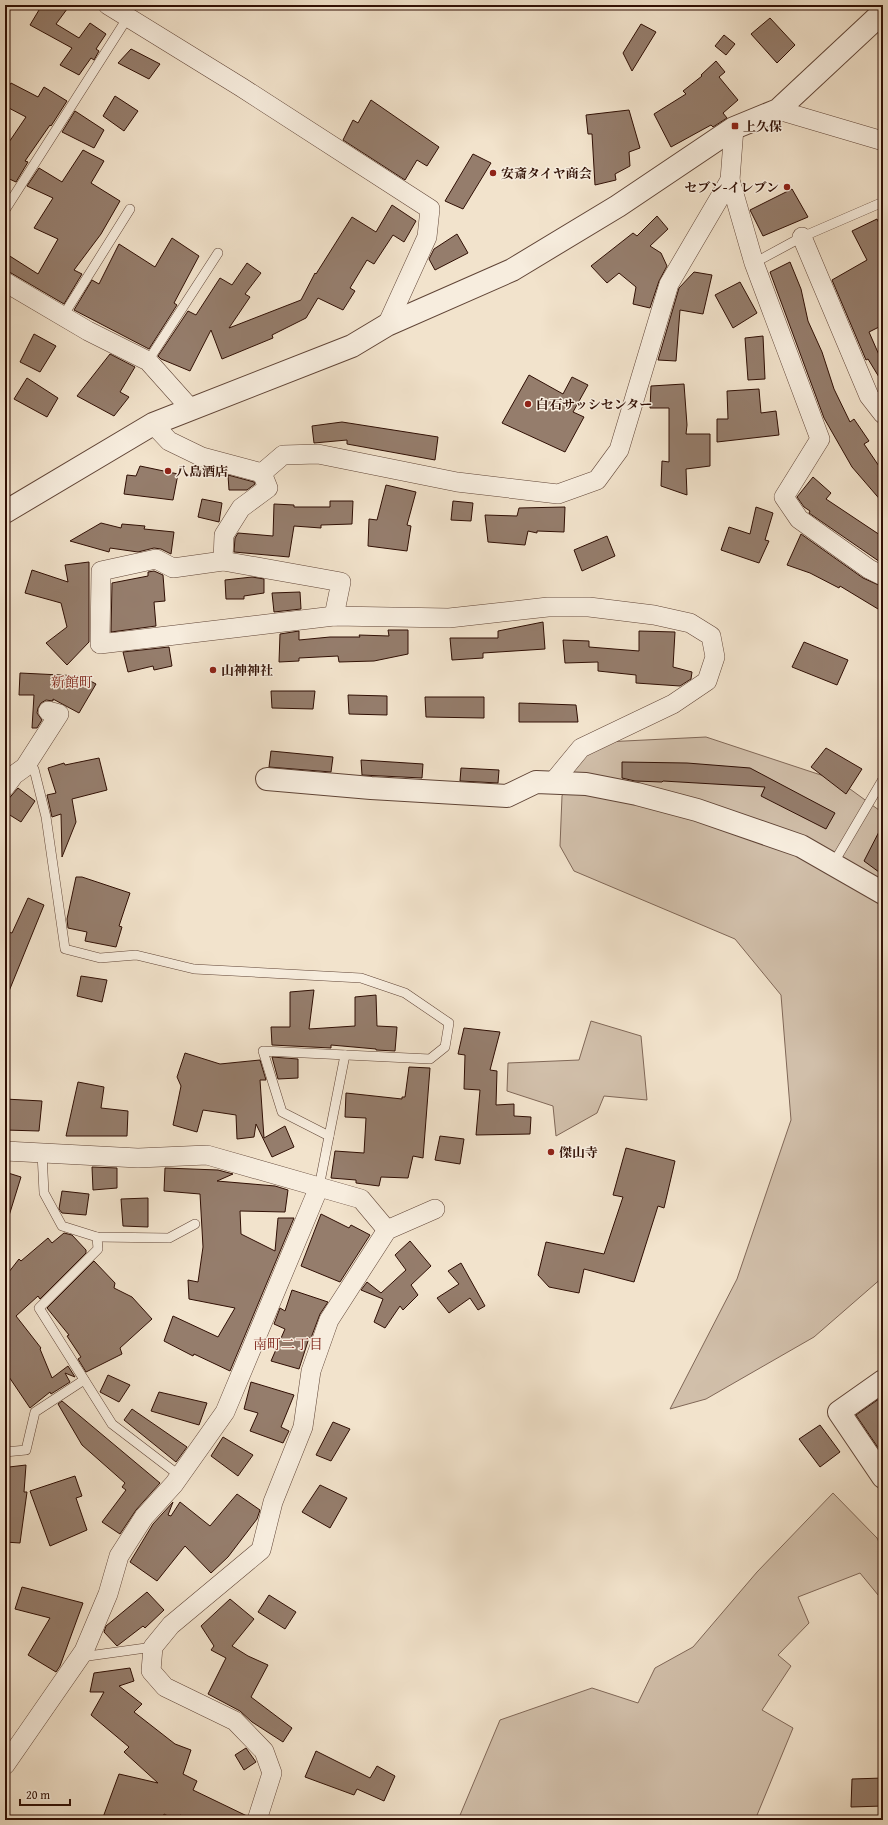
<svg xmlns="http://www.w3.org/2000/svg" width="888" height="1825" font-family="'Gentium Book Plus','Noto Serif JP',serif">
  <rect width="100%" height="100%" fill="#f2e3cc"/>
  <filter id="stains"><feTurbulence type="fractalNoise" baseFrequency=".005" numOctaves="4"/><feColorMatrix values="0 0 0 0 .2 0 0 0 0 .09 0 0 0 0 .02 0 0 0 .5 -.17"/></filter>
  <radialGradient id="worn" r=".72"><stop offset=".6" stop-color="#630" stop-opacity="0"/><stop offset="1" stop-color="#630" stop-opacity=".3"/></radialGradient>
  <g fill="#d1bfaa" stroke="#806757">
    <polygon points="706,737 839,781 883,813 883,1277 814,1337 706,1399 670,1409 737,1279 791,1120 781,995 735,939 574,871 560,846 562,796 584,743"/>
    <polygon points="591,1021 641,1036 647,1100 604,1096 597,1113 556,1136 553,1106 507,1091 508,1063 579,1060"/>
    <polygon points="833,1493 877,1538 883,1550 883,1601 860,1573 798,1597 809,1623 778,1655 791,1666 762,1710 793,1728 755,1820 458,1820 500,1720 592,1688 638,1703 655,1668 693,1647 757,1572"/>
  </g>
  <g fill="#957d6c" stroke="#300f04">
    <polygon points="42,5 70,5 56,24 79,38 90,23 106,34 96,49 99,51 94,60 91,58 79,75 60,65 72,48 30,25"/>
    <polygon points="770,18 795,45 777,63 751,34"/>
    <polygon points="641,24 656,32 632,71 623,53"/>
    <polygon points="724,35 735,44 726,55 715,46"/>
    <polygon points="131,49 160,64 149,79 118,63"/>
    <polygon points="716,61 725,72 719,77 738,100 723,113 727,118 713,127 711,125 671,147 654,114 686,94 683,91 702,76 701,75"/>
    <polygon points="11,83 38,97 44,87 67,101 51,126 50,125 25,161 28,162 16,182 5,177 5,148 26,117 5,106 5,92"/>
    <polygon points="115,96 138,111 124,131 103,116"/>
    <polygon points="371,100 439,147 427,166 417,160 405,180 343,140 353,120 358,123"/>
    <polygon points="629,110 640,148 629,152 630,166 615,174 616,180 595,185 592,134 588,134 586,115"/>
    <polygon points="75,111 104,130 94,148 62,132"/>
    <polygon points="83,150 104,161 91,183 120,201 101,234 74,270 82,274 64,304 11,273 5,271 5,253 38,274 58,239 34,228 53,198 27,186 39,168 62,182"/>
    <polygon points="473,154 491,163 463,209 445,201"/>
    <polygon points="792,189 808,217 763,236 750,210"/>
    <polygon points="392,205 416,221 404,242 393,235 374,264 367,260 350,288 355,291 343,310 318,298 306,318 272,335 273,338 222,359 211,330 190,371 161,359 158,356 188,311 196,315 220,278 232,285 247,263 261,273 245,294 250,297 229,328 301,300 315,273 316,274 352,217 376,232"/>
    <polygon points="657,216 668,229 650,246 661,253 667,266 659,281 650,308 633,304 636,287 619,273 607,283 591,266 633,233 637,236"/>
    <polygon points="877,219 883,232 883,325 869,332 883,364 882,382 868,359 866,360 832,280 867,260 852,231"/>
    <polygon points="457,234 468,253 435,270 429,259 434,249"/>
    <polygon points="172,238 199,256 174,303 177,305 149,349 74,310 92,280 99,284 119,244 155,267"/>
    <polygon points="790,262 801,289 808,321 822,352 834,389 850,422 854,419 869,441 864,444 883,472 883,503 852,467 824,418 770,272"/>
    <polygon points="694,272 712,275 703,314 680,310 676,361 658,360 679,288"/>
    <polygon points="740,282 757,313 733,328 715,295"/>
    <polygon points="34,334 56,346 40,372 20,362"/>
    <polygon points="763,336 765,379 748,380 745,338"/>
    <polygon points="110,354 135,367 120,392 129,397 114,416 77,396"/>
    <polygon points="529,375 563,394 572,377 588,385 573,412 584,417 565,452 502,423"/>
    <polygon points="27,378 58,398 47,417 14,399"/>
    <polygon points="684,384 687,425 686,434 710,434 710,466 686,469 687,495 661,486 662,461 669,462 669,408 650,408 651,386"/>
    <polygon points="759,389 761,413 776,411 779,435 717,442 717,419 728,419 727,391"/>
    <polygon points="342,422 438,437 435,460 347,444 347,440 314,443 312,426"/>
    <polygon points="140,466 178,474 173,500 124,494 127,475 136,476"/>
    <polygon points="228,475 254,482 255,484 247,490 229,490"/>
    <polygon points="813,477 831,493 826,499 883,537 883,564 809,513 810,511 804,507 797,497"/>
    <polygon points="386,485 416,492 407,525 411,526 407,551 368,546 369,519 377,520"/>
    <polygon points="202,499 222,503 219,522 198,517"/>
    <polygon points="330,501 353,501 352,524 321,525 321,528 294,526 289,557 234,552 235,538 238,533 273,536 274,504 294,505 294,507 330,507"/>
    <polygon points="453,501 473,503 471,521 451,520"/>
    <polygon points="565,507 564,532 537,531 537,533 528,531 525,545 488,542 485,515 517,516 519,508"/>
    <polygon points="756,507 773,513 765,540 769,541 759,563 721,550 729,527 750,534"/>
    <polygon points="101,523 121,528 122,524 145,526 144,529 174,532 171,554 161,549 154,548 138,552 110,548 109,552 70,541"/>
    <polygon points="801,534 863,578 883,587 883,612 840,586 839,588 810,573 787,565"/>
    <polygon points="607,536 615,556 582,571 574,550"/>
    <polygon points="89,562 89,642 67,665 46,643 67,627 61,603 25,593 32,570 68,582 65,565"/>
    <polygon points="154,571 163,575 165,601 154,602 156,626 111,632 112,583 148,576 148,572"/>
    <polygon points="252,577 264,579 264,593 244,596 244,599 226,599 225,580"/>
    <polygon points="300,592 301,609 274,612 272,593"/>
    <polygon points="543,622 545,649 483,653 483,658 452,660 450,638 498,638 498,631"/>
    <polygon points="388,630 408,630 408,654 374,661 339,662 338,656 299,658 299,661 279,662 280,634 299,631 299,640 330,637 360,637 359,635 389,636"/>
    <polygon points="639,631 675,632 673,667 692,672 691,679 680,686 636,683 636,675 598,671 598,662 565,663 563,640 589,641 589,647 639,651"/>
    <polygon points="804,642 848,660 837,685 792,667"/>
    <polygon points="169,647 172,666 154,670 153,666 128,672 123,652"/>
    <polygon points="20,673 81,676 96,684 79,713 53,699 53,701 46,700 41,703 38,708 37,713 42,720 37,728 32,728 34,695 19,695"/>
    <polygon points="271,691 315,691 313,709 272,708"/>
    <polygon points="348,695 387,696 387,715 349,714"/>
    <polygon points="425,697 484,697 484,718 426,717"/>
    <polygon points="519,703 576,705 578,722 519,722"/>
    <polygon points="826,748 862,769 846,794 811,767"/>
    <polygon points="271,751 333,757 331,772 269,767"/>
    <polygon points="99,758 107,790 72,799 76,822 62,857 61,814 52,817 47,795 56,793 48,768 64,763 65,765"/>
    <polygon points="361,760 423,764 422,778 362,775"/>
    <polygon points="622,762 687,763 750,768 835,813 826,829 761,796 765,787 663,781 662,782 635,781 622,778"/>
    <polygon points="461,768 499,770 498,783 460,781"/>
    <polygon points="18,788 35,801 21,822 5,812 5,803"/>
    <polygon points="883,824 883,875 864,861"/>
    <polygon points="76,877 82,877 130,893 119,926 122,927 116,947 85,941 87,932 68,928 67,919"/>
    <polygon points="28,898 44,905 5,1001 5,939 8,932 12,933"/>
    <polygon points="81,976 107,980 102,1002 77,996"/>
    <polygon points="314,990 309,1029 355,1026 355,997 376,995 377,1026 397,1027 395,1051 376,1050 376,1049 331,1045 331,1048 272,1045 271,1027 290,1027 290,992"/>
    <polygon points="464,1028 500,1032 490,1070 497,1071 496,1105 514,1104 514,1116 531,1117 530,1134 476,1135 480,1090 464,1089 465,1055 458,1054"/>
    <polygon points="185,1053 220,1064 260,1060 266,1080 260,1080 264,1138 285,1126 294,1147 272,1157 256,1124 254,1137 237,1139 236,1115 203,1110 197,1132 173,1125 181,1086 177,1077"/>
    <polygon points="272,1057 298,1059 298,1078 278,1079"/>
    <polygon points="409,1067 430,1068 423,1158 413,1156 408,1178 381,1177 379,1186 356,1183 356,1180 331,1178 335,1151 364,1153 366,1118 345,1117 346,1093 402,1099 402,1097 405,1097"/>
    <polygon points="78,1082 104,1087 101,1108 128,1111 127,1136 66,1136"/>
    <polygon points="5,1099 42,1101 39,1131 5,1130"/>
    <polygon points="440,1136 464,1139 460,1164 435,1160"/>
    <polygon points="626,1148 675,1161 664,1208 658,1206 634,1282 584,1269 579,1293 549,1287 538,1275 546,1242 604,1254 623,1197 613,1195"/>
    <polygon points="92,1167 117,1168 117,1188 93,1190"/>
    <polygon points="165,1168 218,1170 233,1174 217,1181 275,1186 288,1190 285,1212 240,1211 241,1234 275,1251 278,1218 294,1218 230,1371 194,1354 193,1356 164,1341 173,1316 218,1337 235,1308 189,1299 188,1280 198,1282 203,1247 200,1194 164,1191"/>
    <polygon points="5,1172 21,1177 8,1219 5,1219"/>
    <polygon points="62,1191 89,1194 86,1215 62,1213 59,1209"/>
    <polygon points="148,1198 148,1227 123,1226 121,1199"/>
    <polygon points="321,1214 349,1228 351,1225 370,1235 340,1282 301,1266"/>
    <polygon points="64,1233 72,1235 86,1250 86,1253 40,1299 38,1296 16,1316 41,1348 40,1349 52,1378 68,1366 75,1377 65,1373 70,1382 51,1394 50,1392 30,1408 5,1371 5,1277 19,1259 21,1261 48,1238 52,1243"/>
    <polygon points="410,1241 431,1266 411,1285 418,1295 403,1310 400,1306 385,1328 374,1322 383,1299 361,1290 367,1282 381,1293 406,1270 395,1255"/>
    <polygon points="94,1261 115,1283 114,1288 132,1297 152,1319 120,1348 122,1354 86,1372 78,1359 81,1357 67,1336 69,1335 47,1308"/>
    <polygon points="461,1263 485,1306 478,1310 470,1298 449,1313 437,1298 459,1284 448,1271"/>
    <polygon points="292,1290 328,1302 320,1314 311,1338 309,1338 299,1369 271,1361 285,1329 274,1324 280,1308 285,1311"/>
    <polygon points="108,1375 130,1385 119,1402 100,1392"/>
    <polygon points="251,1382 294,1395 281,1427 289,1431 283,1443 250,1431 258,1413 244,1409"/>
    <polygon points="159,1392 207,1403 199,1425 151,1411"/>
    <polygon points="883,1396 883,1455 856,1415"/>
    <polygon points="62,1401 160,1483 136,1510 120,1534 102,1522 126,1490 122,1487 125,1483 82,1445 58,1404"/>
    <polygon points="132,1409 187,1447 176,1462 124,1420"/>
    <polygon points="333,1422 350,1429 331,1461 316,1455"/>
    <polygon points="820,1425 840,1452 820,1467 799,1439"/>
    <polygon points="223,1437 253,1455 238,1476 211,1456"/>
    <polygon points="26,1465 24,1492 27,1492 20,1543 5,1542 5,1514 8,1514 9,1467"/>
    <polygon points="75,1476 82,1496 76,1498 87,1530 50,1546 30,1491"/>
    <polygon points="320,1485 347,1498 330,1528 302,1512"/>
    <polygon points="237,1494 260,1510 257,1519 228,1557 211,1573 185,1546 157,1581 130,1562 153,1524 173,1502 168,1515 171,1516 180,1502 210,1526"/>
    <polygon points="22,1587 83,1603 60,1666 56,1672 28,1655 50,1618 15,1609"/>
    <polygon points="147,1592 164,1610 145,1628 143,1626 117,1646 104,1632 106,1626"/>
    <polygon points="269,1595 296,1612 285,1629 258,1612"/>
    <polygon points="230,1599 254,1619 232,1646 248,1656 268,1665 251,1697 292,1728 283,1742 252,1722 240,1711 208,1694 226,1658 211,1650 214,1646 201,1626"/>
    <polygon points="130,1668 134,1681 119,1686 142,1704 134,1712 175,1744 191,1750 183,1774 197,1781 193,1790 247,1816 246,1820 191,1820 180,1815 176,1820 164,1814 162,1820 102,1820 119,1774 158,1783 124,1752 129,1747 91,1715 104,1692 90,1692 94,1673"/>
    <polygon points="246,1748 256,1762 244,1770 235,1755"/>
    <polygon points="316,1751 370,1778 377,1766 395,1776 384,1801 357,1789 354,1795 305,1777"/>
    <polygon points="883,1778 883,1806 851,1807 852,1779"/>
  </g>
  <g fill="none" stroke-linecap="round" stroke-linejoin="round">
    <defs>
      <g id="service">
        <polyline points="5,210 128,17"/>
        <polyline points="754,263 802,237 883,202"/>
        <polyline points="63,316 130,209"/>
        <polyline points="148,361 218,253"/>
        <polyline points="25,767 34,769 46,817 65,949 100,958 136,955 194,969 361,978 405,993 449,1023 445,1047 430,1059 263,1051 282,1112 329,1136"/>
        <polyline points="833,864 883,779"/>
        <polyline points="42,1153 44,1193 62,1226 97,1237 169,1238 195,1224"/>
        <polyline points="319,1187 345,1055"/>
        <polyline points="97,1237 98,1249 39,1308 112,1424 180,1476"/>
        <polyline points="5,1452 26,1450 35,1412 84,1380"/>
        <polyline points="81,1657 153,1647"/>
      </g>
      <g id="minor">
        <polyline points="108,5 241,87 430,209 427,237 387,325"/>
        <polyline points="778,110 883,141"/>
        <polyline points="734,128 730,180 754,263 820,439 784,497 799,519 869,569 883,576"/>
        <polyline points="802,237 869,396 883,414"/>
        <polyline points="5,282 88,331 148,361 190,408"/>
        <polyline points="153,424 169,441 202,457 262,473"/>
        <polyline points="262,473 283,455 318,454 457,482 558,494 597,480 619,450 669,284 730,180"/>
        <polyline points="262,473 268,488 241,508 224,535 223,561 341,582 334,616"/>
        <polyline points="223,561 173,568 156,559 101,571 100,644 334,616 449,618 548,607 589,607 654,615 690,623 711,636 715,657 707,681 673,704 581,748 553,782"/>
        <polyline points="5,787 14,775 25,767 59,714 48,711"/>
        <polyline points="5,1151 138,1158 207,1155 361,1199 387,1230"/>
        <polyline points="5,1765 84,1651 108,1594 119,1556 144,1517 174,1484 225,1412 319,1187"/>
        <polyline points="257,1820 272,1773 264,1751 235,1721 165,1687 151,1671 153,1647 171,1625 261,1550 273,1502 303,1427 311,1371 329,1320 387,1230 435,1209"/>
      </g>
      <g id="tertiary">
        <polyline points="5,512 153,424 352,346 387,325 512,270 618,206 734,128 778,110 883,12"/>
        <polyline points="267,779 371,788 507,796 536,782 586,784 637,794 697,810 801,846 883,893"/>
        <polyline points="883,1381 839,1412 883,1477"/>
      </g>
    </defs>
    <use href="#service" stroke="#604436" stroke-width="10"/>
    <use href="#minor" stroke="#604436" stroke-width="20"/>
    <use href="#tertiary" stroke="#604436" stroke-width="24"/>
    <use href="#service" stroke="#f7edde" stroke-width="9"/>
    <use href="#minor" stroke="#f7edde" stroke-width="19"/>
    <use href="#tertiary" stroke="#f7edde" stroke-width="22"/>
  </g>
  <g fill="#8f2418" stroke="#f7edde" stroke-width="1.5">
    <rect x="731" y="122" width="8" height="8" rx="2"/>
    <circle cx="493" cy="173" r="4"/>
    <circle cx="787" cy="187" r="4"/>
    <circle cx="528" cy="404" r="4"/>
    <circle cx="168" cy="471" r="4"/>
    <circle cx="213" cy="670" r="4"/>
    <circle cx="551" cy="1152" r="4"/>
  </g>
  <g text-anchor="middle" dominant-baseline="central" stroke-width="3" stroke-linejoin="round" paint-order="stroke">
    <g font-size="13" font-weight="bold" fill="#300f04" stroke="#f7edde" text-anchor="start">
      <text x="743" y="126">上久保</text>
      <text x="501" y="173">安斎タイヤ商会</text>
      <text x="779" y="187" text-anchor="end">セブン-イレブン</text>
      <text x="536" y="404">白石サッシセンター</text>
      <text x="176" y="471">八島酒店</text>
      <text x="221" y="670">山神神社</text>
      <text x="559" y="1152">傑山寺</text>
    </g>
    <g font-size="14" fill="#7a1f14" stroke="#f7edde">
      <text x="72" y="682">新館町</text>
      <text x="288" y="1344">南町二丁目</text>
    </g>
  </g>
  <rect width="888" height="1825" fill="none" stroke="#f2e3cc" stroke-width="20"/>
  <rect x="6" y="6" width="876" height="1813" fill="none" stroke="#300f04" stroke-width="2"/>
  <rect x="10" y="10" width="868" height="1805" fill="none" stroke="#300f04"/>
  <path d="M20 1799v6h50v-6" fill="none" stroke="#300f04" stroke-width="2"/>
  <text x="26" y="1799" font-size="12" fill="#300f04" stroke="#f7edde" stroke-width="3" paint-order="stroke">20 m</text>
  <rect width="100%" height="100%" filter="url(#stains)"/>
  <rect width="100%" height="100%" fill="url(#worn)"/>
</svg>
